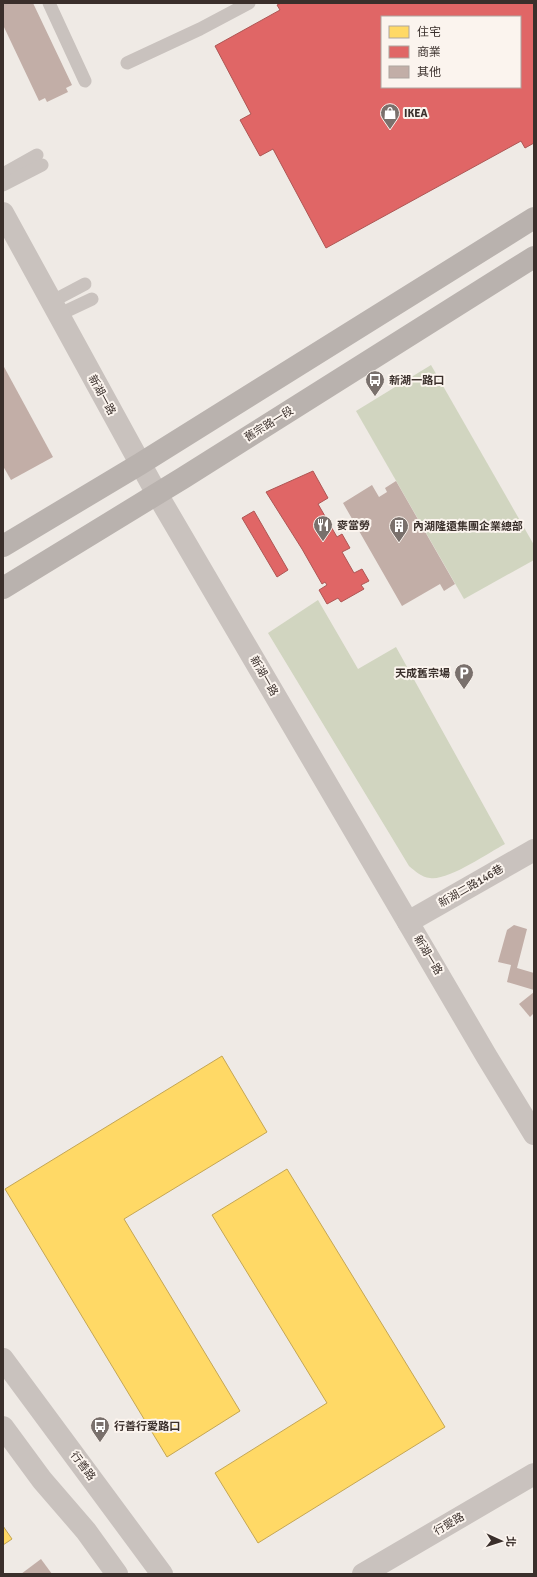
<svg xmlns="http://www.w3.org/2000/svg" width="537" height="1577" font-family="Signika,'Noto Sans TC',sans-serif">
  <rect width="100%" height="100%" fill="#efeae5"/>
  <g fill="#d1d5c0">
    <polygon points="431,365 534,545 534,560 464,599 356,411"/>
    <path d="M318 600 358 669 396 647 505 844C488 853 448 881 430 878 421 877 415 871 409 866L268 633Z"/>
  </g>
  <g fill="#ffd966" stroke="#c4a654">
    <polygon points="222,1056 267,1132 124,1219 240,1411 167,1457 5,1189"/>
    <polygon points="287,1169 445,1427 258,1543 215,1473 327,1403 212,1215"/>
    <polygon points="3,1526 12,1539 3,1545"/>
  </g>
  <g fill="#e06666" stroke="#ae5654" fill-rule="evenodd">
    <path d="M281 3H534V143L525 148 521 141 326 248 273 149 260 156 240 120 251 114 215 46 280 10 277 5ZM382 17H520V87H382Z"/>
    <polygon points="313,471 328,498 318,504 337,537 342,534 350,548 342,552 354,573 362,569 369,581 361,585 364,589 341,602 338,598 327,604 319,590 327,585 325,582 322,584 302,549 266,492"/>
    <polygon points="254,511 288,570 277,577 242,518"/>
  </g>
  <g fill="#c2aea7">
    <polygon points="3,3 33,3 72,85 66,88 68,92 47,102 45,98 39,101 3,25"/>
    <polygon points="3,365 53,457 11,480 3,466"/>
    <polygon points="396,481 455,584 444,591 440,584 402,606 343,503 372,485 379,497 387,492 385,488"/>
    <polygon points="514,925 527,929 517,968 534,973 534,990 507,982 511,965 498,962 507,930"/>
    <polygon points="534,992 534,1013 530,1017 519,1004"/>
    <polygon points="41,1559 52,1574 21,1574"/>
  </g>
  <g fill="none" stroke-linecap="round" stroke-linejoin="round">
    <g stroke="#c9c2be" stroke-width="13">
      <polyline points="49,3 85,81"/>
      <polyline points="127,63 200,29 249,3"/>
      <polyline points="3,174 37,155"/>
      <polyline points="3,185 42,165"/>
      <polyline points="51,302 85,284"/>
      <polyline points="58,315 92,299"/>
    </g>
    <g stroke="#c9c2be" stroke-width="22">
      <polyline points="3,213 157,494 487,1057 534,1134"/>
      <polyline points="408,922 534,850"/>
    </g>
    <g stroke="#c9c2be" stroke-width="22">
      <polyline points="3,1359 162,1574"/>
      <polyline points="3,1427 42,1480 86,1531 117,1574"/>
      <polyline points="363,1574 534,1474"/>
    </g>
    <g stroke="#b9b2ae" stroke-width="22">
      <polyline points="3,546 140,464 534,218"/>
      <polyline points="3,588 183,478 534,257"/>
    </g>
  </g>
  <defs>
    <symbol id="shop-pin" viewBox="-11 -11 22 30"><path d="M0 17L-7.5 6A9.5 9.5 0 1 1 7.5 6Z" fill="#79706c" stroke="#fbf4ee"/><path d="M-5-2.5h2.3a2.7 3.5 0 0 1 5.4 0H5L5.5 6h-11ZM-1.5-2.5h3a1.5 2.3 0 0 0-3 0Z" fill="#fff"/></symbol>
    <symbol id="bus-pin" viewBox="-11 -11 22 30"><path d="M0 17L-7.5 6A9.5 9.5 0 1 1 7.5 6Z" fill="#79706c" stroke="#fbf4ee"/><path d="M-5-6H5V4H4V6H2V4H-2V6H-4V4H-5ZM-3.5-4V0h7V-4ZM-3.5 1.2v1.5H-2V1.2ZM2 1.2v1.5H3.5V1.2Z" fill="#fff"/></symbol>
    <symbol id="restaurant-pin" viewBox="-11 -11 22 30"><path d="M0 17L-7.5 6A9.5 9.5 0 1 1 7.5 6Z" fill="#79706c" stroke="#fbf4ee"/><path d="M-5-6h1v4h1v-4h1v4h1v-4h1v5L-1.5 .5V6h-2V.5L-5-1ZM5-6V6H3V1.5H1.5Q1.5-4 5-6Z" fill="#fff"/></symbol>
    <symbol id="building-pin" viewBox="-11 -11 22 30"><path d="M0 17L-7.5 6A9.5 9.5 0 1 1 7.5 6Z" fill="#79706c" stroke="#fbf4ee"/><path d="M-4-6H4V6H1V3H-1V6H-4ZM-2.5-4.3h1.7v1.8h-1.7ZM.8-4.3h1.7v1.8H.8ZM-2.5-1h1.7V.8h-1.7ZM.8-1h1.7V.8H.8Z" fill="#fff"/></symbol>
    <symbol id="parking-pin" viewBox="-11 -11 22 30"><path d="M0 17L-7.5 6A9.5 9.5 0 1 1 7.5 6Z" fill="#79706c" stroke="#fbf4ee"/><path d="M-3.5-5.5H1a3.5 3.5 0 0 1 0 7H-1V5.5H-3.5ZM-1-3.4V-.6H.8a1.4 1.4 0 0 0 0-2.8Z" fill="#fff"/></symbol>
  </defs>
  <g fill-rule="evenodd">
    <use href="#shop-pin" x="379" y="102" width="22" height="30"/>
    <use href="#bus-pin" x="364" y="369" width="22" height="30"/>
    <use href="#restaurant-pin" x="312" y="514" width="22" height="30"/>
    <use href="#building-pin" x="388" y="515" width="22" height="30"/>
    <use href="#parking-pin" x="453" y="662" width="22" height="30"/>
    <use href="#bus-pin" x="89" y="1415" width="22" height="30"/>
  </g>
  <g text-anchor="middle" dominant-baseline="central" stroke-width="4" stroke-linejoin="round" paint-order="stroke">
    <g font-size="11" font-weight="bold" fill="#3a2f2b" stroke="#fbf4ee" text-anchor="start">
      <text x="404" y="113">IKEA</text>
      <text x="389" y="380">新湖一路口</text>
      <text x="337" y="525">麥當勞</text>
      <text x="413" y="526">內湖隆遠集團企業總部</text>
      <text x="450" y="673" text-anchor="end">天成舊宗場</text>
      <text x="114" y="1426">行善行愛路口</text>
    </g>
    <g font-size="11" fill="#3a2f2b" stroke="#fbf4ee">
      <text transform="translate(102 395) rotate(61)">新湖一路</text>
      <text transform="translate(269 424) rotate(-32)">舊宗路一段</text>
      <text transform="translate(264 676) rotate(60)">新湖一路</text>
      <text transform="translate(471 886) rotate(-30)">新湖二路146巷</text>
      <text transform="translate(428 955) rotate(59)">新湖一路</text>
      <text transform="translate(83 1466) rotate(53)">行善路</text>
      <text transform="translate(449 1524) rotate(-30)">行愛路</text>
    </g>
  </g>
  <rect width="537" height="1577" fill="none" stroke="#3a2f2b" stroke-width="8"/>
  <rect x="381" y="16" width="140" height="72" fill="#fbf4ee" stroke="#aea5a0"/>
  <rect x="389" y="26" width="20" height="12" fill="#ffd966" stroke="#aea5a0"/>
  <text x="417" y="36" font-size="12" fill="#3a2f2b">住宅</text>
  <rect x="389" y="46" width="20" height="12" fill="#e06666" stroke="#aea5a0"/>
  <text x="417" y="56" font-size="12" fill="#3a2f2b">商業</text>
  <rect x="389" y="66" width="20" height="12" fill="#c2aea7" stroke="#aea5a0"/>
  <text x="417" y="76" font-size="12" fill="#3a2f2b">其他</text>
  <g transform="translate(501 1541) rotate(93)" stroke="#fbf4ee" stroke-width="3" paint-order="stroke">
  <path d="M0-3L7 15L0 10L-7 15Z" fill="#3a2f2b"/>
  <text y="-6" font-size="11" font-weight="bold" text-anchor="middle" fill="#3a2f2b">北</text>
  </g>
</svg>
